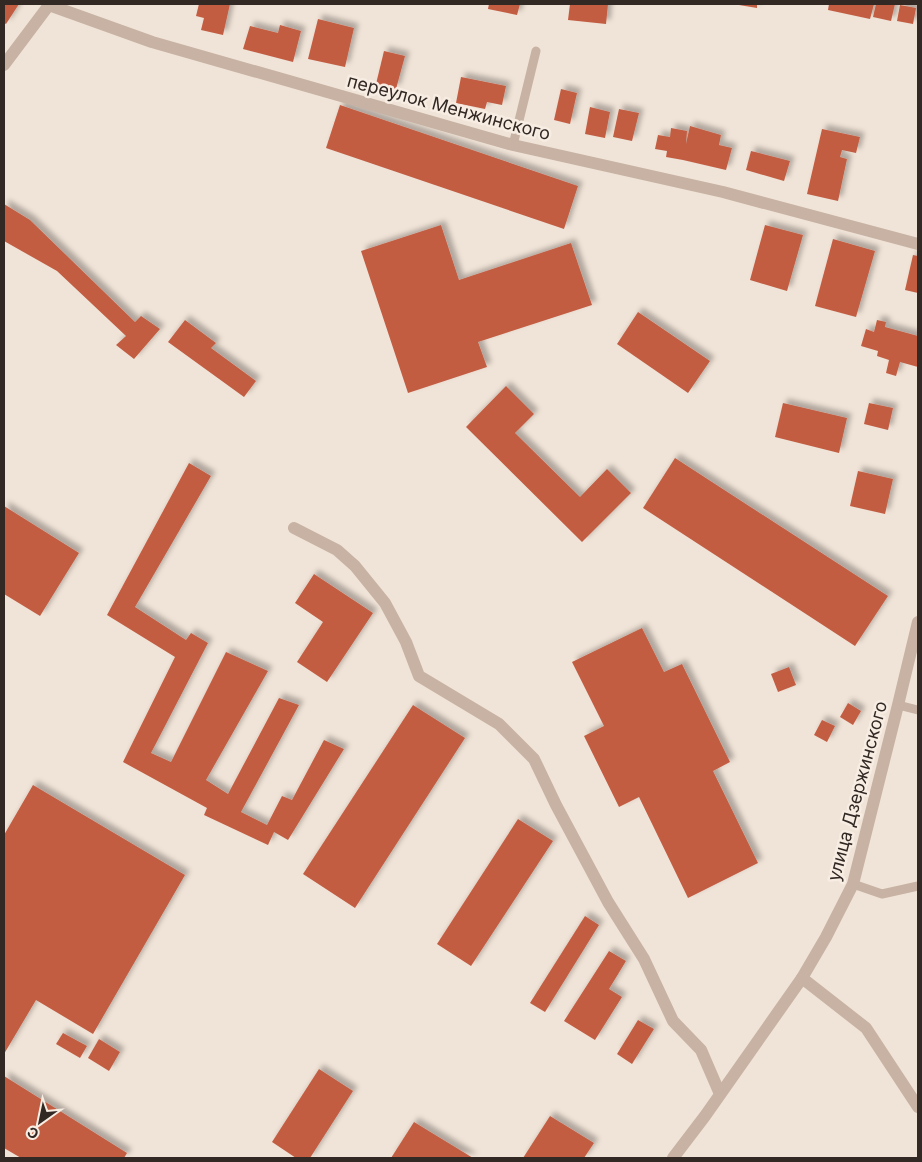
<svg xmlns="http://www.w3.org/2000/svg" width="922" height="1162" font-family="Inter,sans-serif">
  <defs>
    <filter id="shadow"><feDropShadow dx="4.5" dy="-4.5" stdDeviation="2.5" flood-color="#0004"/></filter>
  </defs>
  <rect width="100%" height="100%" fill="#f0e3d7"/>
  <g fill="#c25d43" filter="url(#shadow)">
    <polygon points="4,4 19,4 6,24 4,23"/>
    <polygon points="199,4 230,4 223,35 201,30 204,18 196,16"/>
    <polygon points="489,4 520,4 517,15 488,9"/>
    <polygon points="570,4 608,4 606,24 568,20"/>
    <polygon points="739,4 757,4 757,8 739,5"/>
    <polygon points="829,4 874,4 870,19 828,10"/>
    <polygon points="876,4 895,4 891,21 873,17"/>
    <polygon points="900,5 916,8 913,24 897,21"/>
    <polygon points="318,19 354,28 345,67 308,59"/>
    <polygon points="280,25 301,31 293,62 243,49 250,26 278,33"/>
    <polygon points="384,51 405,56 396,89 376,84"/>
    <polygon points="461,77 506,86 502,105 487,102 485,109 456,103"/>
    <polygon points="561,89 577,93 570,124 554,120"/>
    <polygon points="340,105 578,186 564,229 326,148"/>
    <polygon points="590,107 610,112 605,138 585,134"/>
    <polygon points="619,109 639,113 632,141 613,137"/>
    <polygon points="690,126 721,135 719,145 732,148 726,170 683,160 666,157 667,151 655,149 658,135 670,137 671,128 687,131 686,144"/>
    <polygon points="822,129 860,137 856,153 842,150 840,157 847,159 838,201 807,194"/>
    <polygon points="751,151 790,161 784,181 746,170"/>
    <polygon points="4,204 30,220 135,322 141,316 160,329 134,359 116,345 126,336 57,271 4,241"/>
    <polygon points="441,225 459,280 571,243 592,305 478,342 487,367 408,393 361,251"/>
    <polygon points="765,225 803,235 787,291 750,280"/>
    <polygon points="833,239 875,251 856,317 815,306"/>
    <polygon points="913,255 918,256 918,293 905,290"/>
    <polygon points="638,312 710,361 688,393 617,344"/>
    <polygon points="185,320 216,343 211,348 256,381 244,397 168,342"/>
    <polygon points="877,320 886,322 885,327 918,336 918,367 900,362 896,376 886,373 889,360 877,356 878,351 861,346 866,329 874,332"/>
    <polygon points="506,386 534,414 515,433 580,497 607,469 631,493 582,542 466,427"/>
    <polygon points="783,403 847,418 839,453 775,437"/>
    <polygon points="869,403 893,408 888,430 864,424"/>
    <polygon points="675,458 888,596 855,646 643,508"/>
    <polygon points="189,463 211,476 135,607 186,640 191,633 208,643 151,753 171,762 226,652 268,671 206,780 228,794 279,698 299,705 241,812 267,825 282,796 292,800 324,740 344,749 288,840 274,832 268,845 204,815 207,808 123,762 175,657 107,615"/>
    <polygon points="858,471 893,479 885,514 850,506"/>
    <polygon points="4,506 79,553 40,616 4,594"/>
    <polygon points="314,574 373,613 327,682 297,662 323,622 295,603"/>
    <polygon points="642,628 664,672 682,664 730,762 713,771 758,863 688,898 639,797 619,807 584,736 604,726 572,662"/>
    <polygon points="789,667 796,685 778,692 771,674"/>
    <polygon points="848,703 861,711 853,725 840,717"/>
    <polygon points="413,705 465,738 355,908 303,874"/>
    <polygon points="822,720 835,726 827,742 814,735"/>
    <polygon points="33,785 185,875 93,1034 36,1000 4,1054 4,835"/>
    <polygon points="518,819 553,841 471,966 437,944"/>
    <polygon points="585,916 599,925 545,1012 530,1003"/>
    <polygon points="609,951 626,961 609,989 622,997 595,1040 564,1021"/>
    <polygon points="638,1020 654,1029 632,1064 617,1054"/>
    <polygon points="63,1033 87,1046 80,1058 56,1044"/>
    <polygon points="99,1039 120,1052 109,1071 88,1058"/>
    <polygon points="319,1069 353,1091 310,1158 296,1158 272,1142"/>
    <polygon points="4,1076 127,1153 124,1158 21,1158 4,1148"/>
    <polygon points="550,1116 594,1143 584,1158 523,1158"/>
    <polygon points="414,1122 473,1158 391,1158"/>
  </g>
  <g fill="none" stroke-linecap="round" stroke-linejoin="round">
    <g stroke="#c7b2a4" stroke-width="9">
      <polyline points="513,145 536,51"/>
      <polyline points="898,705 918,710"/>
      <polyline points="853,884 882,894 918,886"/>
    </g>
    <g stroke="#c7b2a4" stroke-width="12">
      <polyline points="4,65 49,5 152,42 513,145 723,192 918,244"/>
      <polyline points="294,528 337,550 355,566 385,603 406,642 419,676 499,724 534,759 556,805 608,902 644,959 673,1021 701,1050 720,1094"/>
      <polyline points="802,978 866,1028 918,1107"/>
      <polyline points="673,1158 705,1116 802,978 826,937 853,884 898,705 918,622"/>
    </g>
  </g>
  <g text-anchor="middle" dominant-baseline="central" stroke-width="5" stroke-linejoin="round" paint-order="stroke">
    <g font-size="18" fill="#322925" stroke="#f8ede3">
      <text transform="translate(449 107) rotate(15)">переулок Менжинского</text>
      <text transform="translate(857 791) rotate(-75)">улица Дзержинского</text>
    </g>
  </g>
  <rect width="922" height="1162" fill="none" stroke="#322925" stroke-width="10"/>
  <g transform="translate(40 1122) rotate(213)" stroke="#f8ede3" stroke-width="4" paint-order="stroke">
  <path d="M0-4L9 19L0 12L-9 19Z" fill="#322925"/>
  <text y="-8" font-size="14" font-weight="bold" text-anchor="middle" fill="#322925">С</text>
  </g>
</svg>
